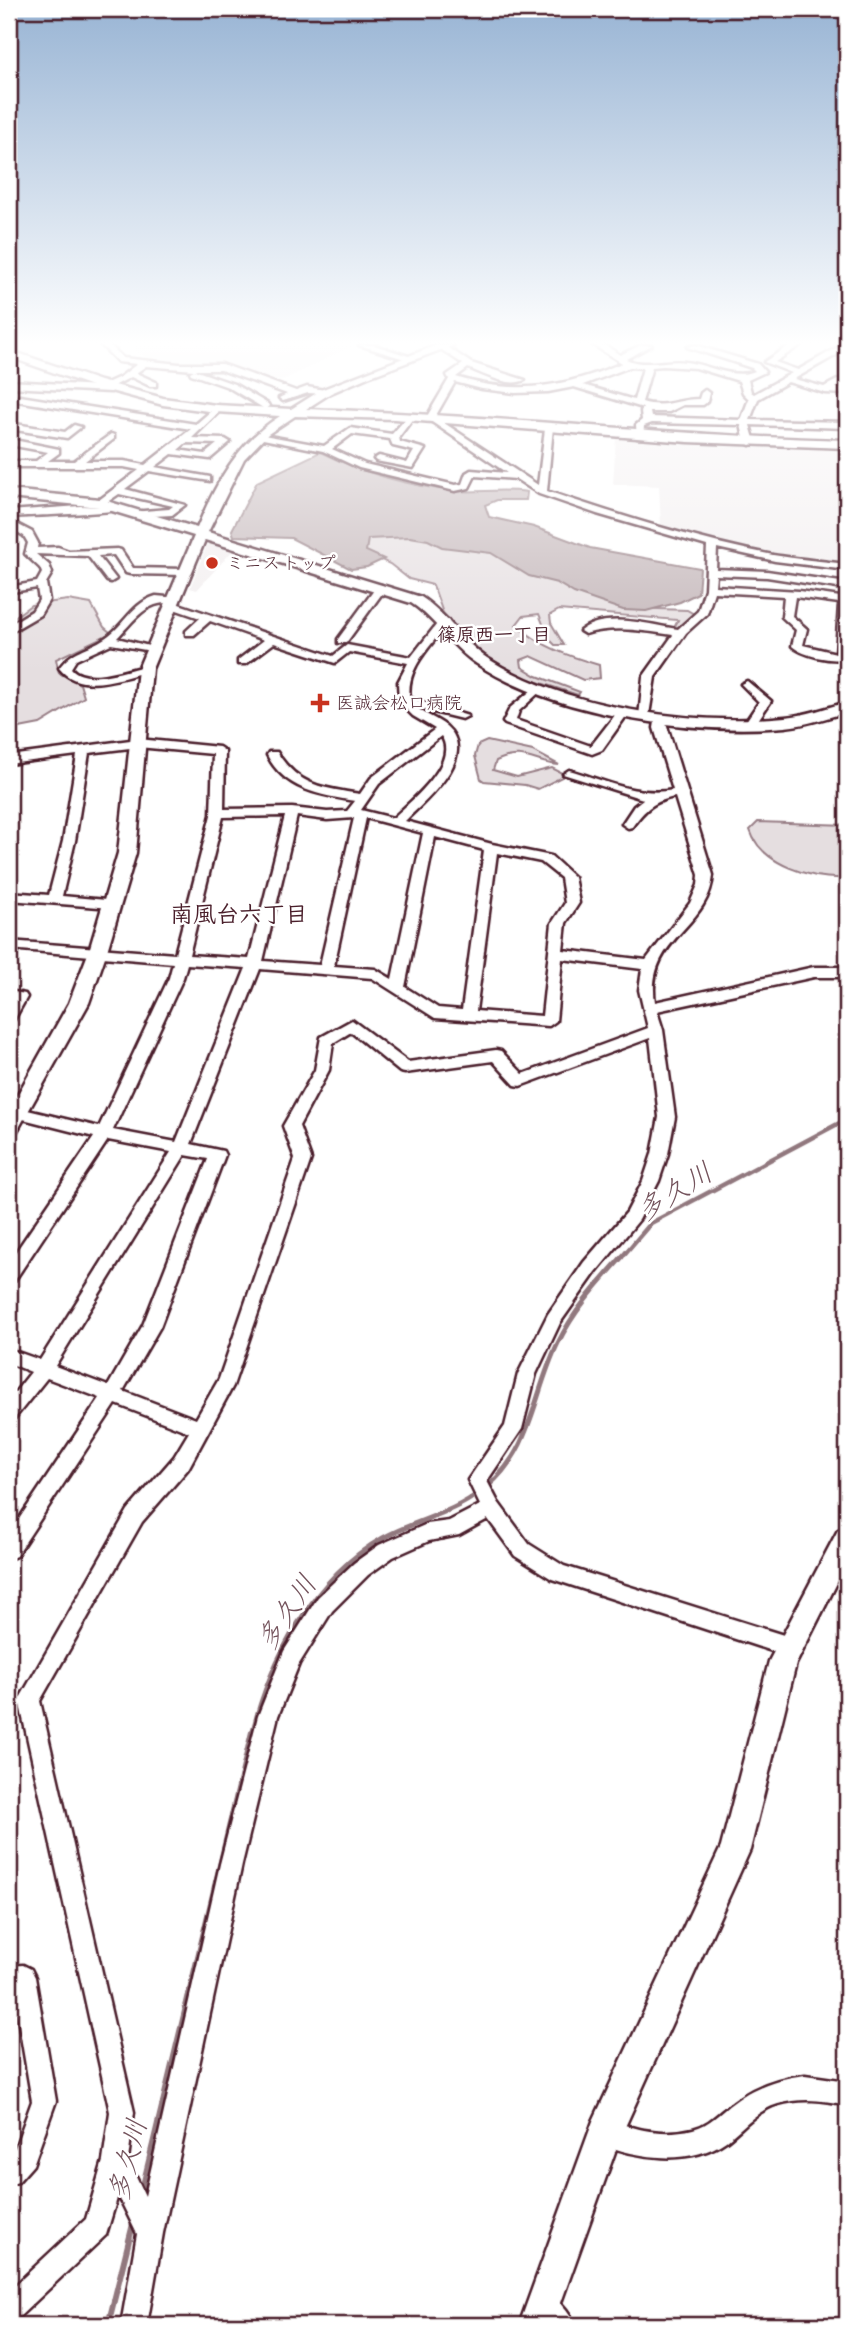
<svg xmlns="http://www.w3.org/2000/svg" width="856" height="2334" font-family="Itim,'Klee One',sans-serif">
  <rect width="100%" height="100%" fill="#fff"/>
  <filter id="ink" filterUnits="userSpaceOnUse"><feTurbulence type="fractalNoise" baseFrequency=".0143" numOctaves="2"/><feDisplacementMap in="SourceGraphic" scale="14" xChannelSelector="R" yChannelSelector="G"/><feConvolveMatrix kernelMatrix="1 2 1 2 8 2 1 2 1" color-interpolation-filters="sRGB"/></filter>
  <g filter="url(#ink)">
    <g fill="#f2eeef">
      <polygon points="132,345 354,345 285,379 268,382 255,374 225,366 183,365 146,359"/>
      <polygon points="616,438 846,447 847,562 772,555 661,526 659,486 613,484"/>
      <polygon points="214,542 234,549 197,590 190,588 207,545"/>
    </g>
    <g fill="#e5dee0" stroke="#987e86" stroke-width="2">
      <path d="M376 535 415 536 492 551 630 608 687 610 694 614 678 630H673L678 620 559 610 550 615 551 623 564 645H555L549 639 539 614 523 616 516 625C542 647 568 656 599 665L600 678 583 680 531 656 521 660 522 667 537 676 580 692 578 695 522 677 480 652 443 613 433 585 409 579 390 564 364 552 366 538Z"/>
      <polygon points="68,600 91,604 104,627 111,633 56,659 59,673 80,684 84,697 40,724 9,730 9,621 31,605"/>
      <path d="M487 741 533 751 559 765C534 763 523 748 496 761L493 770 517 777 552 768 562 773V777L538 789 525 785 484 781 481 779 475 756 478 745Z"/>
      <path d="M758 822 847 825V878C813 880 761 865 750 830Z"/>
    </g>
    <path fill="#c1b3b6" stroke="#91787e" stroke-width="2" d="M320 452C363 473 408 486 456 491 479 493 501 488 527 492L526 500H497L485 505 489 517 534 527 590 548 700 568 698 593 680 602 646 611 623 610 574 593 557 583 529 576 491 553 442 547 428 540 410 537 368 539 366 551 384 559 367 567 351 569 291 538 234 536 232 530 257 482Z"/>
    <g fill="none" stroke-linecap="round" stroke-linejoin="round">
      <polyline stroke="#91787e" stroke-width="4.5" points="621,1258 651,1223 847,1119"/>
      <g stroke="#91787e" stroke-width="5">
        <path d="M487 1487C533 1448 533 1394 558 1343 574 1310 598 1284 622 1257"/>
        <path d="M252 1734C270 1660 314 1577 383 1538 415 1520 450 1515 480 1492"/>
      </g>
      <g stroke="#91787e" stroke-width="6">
        <polyline points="141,2194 252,1732"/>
        <polyline points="108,2325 134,2220"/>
      </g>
      <defs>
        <g id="street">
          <polygon points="101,345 110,345 123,358 179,364 222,364 296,391 307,387 331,391 327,394 308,393 283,401 279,398 287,394 221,370 194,370 234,384 268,404 269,406 265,409 228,387 191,374 190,372 194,370 146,366 136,373 156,382 156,386 150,386 131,377 112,387 115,389 111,392 9,387 9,381 100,386 120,377 137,364 118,362"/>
          <polygon points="359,345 374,345 415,358 411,361"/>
          <path d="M593 345H605L620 355 641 345H652L626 359C644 368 667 359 686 362 709 365 734 380 755 371L752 368 687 347 695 345 758 364 765 372 748 380 751 392 754 394 792 373 764 362 790 345H801L775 362 798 370 842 345H847V349L794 379 824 387 847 375V380L835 388H847V394L825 393 788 382 758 399 750 420 847 422V428L750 425 755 442 750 445 745 442 741 425 652 423 644 426 643 438H637L636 425 642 420 641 411 643 408 574 387 548 392 515 393 482 389 455 382 435 417 538 485 545 429 553 427 547 491C621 516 696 540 773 555 797 559 823 561 847 564V570L775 561 717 548 716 569 767 571 847 583 845 659C830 661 803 656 792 646L796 630 782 617 784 596 714 592 707 614 686 633 655 677 649 715 647 717H639L643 677 673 635C643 631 615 625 585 634L580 631C604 611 650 625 678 629L698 611 705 589 707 546 597 514 539 494 516 479 475 476 469 488 455 491 359 468 323 451 253 437 258 434 324 446 350 428 392 434 410 414 414 417 399 437 400 442 425 449 413 468 376 461 374 459 379 456 407 463 414 451 393 446 390 439 352 434 332 449 365 464 455 485 462 484 466 473 471 470 507 473 426 418 449 379 447 375 463 364 439 348 446 346 471 363 525 380C509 388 484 374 468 368L456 377C516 396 566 387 622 363ZM663 366 696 368 739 381 743 393 749 399 741 420 651 417 650 412H669L683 405H703L707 402 709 393 705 390 701 393 699 399C677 399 665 409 642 402L652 367ZM630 367 643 368 634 400 583 385ZM716 575 767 577 844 589 840 597 799 591 715 586ZM795 597 839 603 836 653 803 645 807 629 792 616Z"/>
          <path d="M20 396 196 424 218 405 222 408 221 410 192 438 225 439 230 442 210 459 172 454 155 467 210 477V481L149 471 125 489 185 505 172 515 134 517 131 516V512L169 509 173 506 119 494 103 505 95 503 139 470 124 467H9V461H36L48 452 9 445V439L59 449V453L48 461H74L111 434 114 435V439L85 461H124L145 465 191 429 17 401V397ZM186 443 217 444 205 454 178 450Z"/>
          <polygon points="9,423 65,432 74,425 81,427 67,438 9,429"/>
          <path d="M80 506 110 507 115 510C110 513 23 516 9 517V511Z"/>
          <polygon points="9,520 32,532 38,543 37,548 58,547 69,551 117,549 121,550 133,568 185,569 190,572 185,575 130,574 126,573 114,555 98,556 116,579 111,582 107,581 88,556 36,554 49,565 52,573 46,583 49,600 40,615 9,633 9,625 32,611 39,600 37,588 12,592 9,591 9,587 37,582 42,573 40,568 25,554 28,543 24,536 9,527"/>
          <polygon points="381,585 386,588 346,643 338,643 338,639 377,586"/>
          <path d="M156 596 178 598 179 600 176 603 333 656 347 645 411 657 440 620H448L449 622C433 644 405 668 410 698L468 716 462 719 417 708C426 715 437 719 446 726 480 756 427 799 405 821L492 844 551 856 574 877 579 903 566 923 563 950 646 960 690 903 698 885 699 875 675 797C654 801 645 809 632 827L628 828 622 824 634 806 643 799 563 774 569 770C604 780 637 797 673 790L654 728 656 716H664L713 875C709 928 645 939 655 1002L814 967H847V977H814L657 1011 663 1030 675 1117 668 1154 659 1181 639 1220 596 1272 560 1323 536 1374 522 1429 487 1481 498 1502 529 1544 564 1566 790 1637 797 1640 800 1647 797 1654 790 1657 552 1579 515 1556 488 1519 459 1535 429 1541 393 1557 368 1575 332 1611 299 1664 278 1716 242 1864 163 2233 147 2325H121L137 2234 118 2195 106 2235 18 2318 9 2322V2291L86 2219 103 2161 110 2112 19 1700 128 1510 174 1457 189 1432 116 1404 16 1556 9 1559V1534L100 1398 47 1378 15 1418 9 1421V1400L31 1372 9 1363V1349L40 1360 171 1152 108 1140 15 1280 9 1282V1262L94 1137 19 1118 11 1113 19 1108 99 1127 169 978 173 963 9 949V941L175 954 211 815 213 754 138 747 89 753 75 841 62 896 117 901 119 904 112 908 9 900V892L49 895 63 841 77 755 9 764V756L138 739 219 747 225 751 224 809 292 808 327 812 347 811 355 801C319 795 285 790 267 755L269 752H277C298 786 323 788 360 794L371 778 435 729 413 716 399 702 398 682 408 663 349 652 335 663 274 643 246 664H238V660L264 640 210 621 194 635H186V631L200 618 168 607V603C145 602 132 623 117 638L157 648V652L111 644 76 660 71 668C87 686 125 670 145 666L149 667V671C121 678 80 695 59 668 73 649 87 650 105 638 125 625 132 603 156 596ZM441 736C460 762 410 802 393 818L361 810 379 784ZM285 816 249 959 189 955 223 817ZM297 816 327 820 354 818 320 965 263 961ZM366 818 423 833 392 979 375 969 334 966ZM435 837 484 850 462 1010 438 1008 405 987ZM497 853 541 862 561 878 565 903 552 923 542 1016 476 1011ZM562 959 642 969 639 990 648 1028 523 1074 501 1051 496 1050 408 1062 352 1020 321 1037 315 1070 283 1126 295 1159 219 1379 196 1419 123 1391 160 1327 225 1155 223 1151 191 1144 260 969 372 978 435 1018 549 1026 556 1021ZM187 964 246 968 176 1142 113 1130 183 978ZM351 1032 400 1072 405 1073 493 1061 515 1085 520 1086 650 1038 659 1117 652 1154 643 1181 627 1212 584 1262 548 1314 518 1374 505 1426 468 1480 480 1505 449 1521 427 1524 379 1545 354 1563 318 1597 284 1651 258 1716 220 1864 145 2196 128 2160 134 2112 40 1701 142 1522 188 1469 233 1386 311 1159 299 1126 329 1070 333 1043ZM185 1155 208 1159 143 1325 108 1386 55 1366Z"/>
          <polygon points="747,681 771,701 754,726 750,728 744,724 759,702 741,684"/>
          <polygon points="538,685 544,688 519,711 516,720 591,746 619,710 623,709 629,712 602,750 592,754 505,724 503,722 510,708"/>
          <polygon points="9,991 25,994 27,997 14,1020 9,1022"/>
          <polygon points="23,1965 31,1969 35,1977 56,2101 33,2165 18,2182 9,2185 9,2155 15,2148 32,2101 13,1989 9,1988 9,1966"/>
          <path d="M805 2075 847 2081V2105C824 2100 802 2097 778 2104 757 2110 743 2128 726 2141 690 2167 635 2158 596 2142L593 2133 596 2124C611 2118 628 2127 644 2130 660 2133 677 2133 693 2129 710 2125 720 2112 734 2102 755 2086 779 2078 805 2075Z"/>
          <path d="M543 2291C557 2297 570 2311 575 2325H545L534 2313 530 2304 534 2295Z"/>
        </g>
        <g id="secondary">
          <path d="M437 345H454L368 377 331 393 306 409C487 414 666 436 847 440V448L688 442 394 419 295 416 268 434 244 459 208 532 421 597C447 614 462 641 487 658 566 709 693 726 785 717 807 715 826 708 847 702V712C827 718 806 725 785 727 694 735 555 716 477 664 452 648 437 620 411 603L205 540 152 669 136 853 107 951 89 1003 16 1133 9 1135V1110L69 1003 89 951 118 853 138 669 194 536 99 507 9 498V490L100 499 197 528C216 483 237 443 280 416L216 412 163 405 92 386 9 357V350L100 381 163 398 216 405 291 409 323 389Z"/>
          <polygon points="847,1527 847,1563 796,1664 750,1850 620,2138 553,2325 519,2325 593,2121 721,1847 769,1661 838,1530"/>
        </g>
      </defs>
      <use href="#street" stroke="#4a1f2b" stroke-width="5"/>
      <use href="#secondary" stroke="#4a1f2b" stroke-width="5"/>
      <use href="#street" fill="#fff" fill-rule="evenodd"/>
      <use href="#secondary" fill="#fff" fill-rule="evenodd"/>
    </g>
  </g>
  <linearGradient id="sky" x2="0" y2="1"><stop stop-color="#98b4d4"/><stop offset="0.51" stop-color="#fff"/><stop offset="1" stop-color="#fff" stop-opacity="0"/></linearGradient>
  <rect width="856" height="672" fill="url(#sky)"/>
  <g fill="#c8321e" stroke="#fff" stroke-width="2.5">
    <circle cx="212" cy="563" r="7"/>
    <path d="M316.5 692.5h7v7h7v7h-7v7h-7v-7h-7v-7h7z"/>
  </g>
  <g text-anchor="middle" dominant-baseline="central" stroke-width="5" stroke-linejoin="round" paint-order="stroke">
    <g font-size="18" fill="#4a1f2b" stroke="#fff" text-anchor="start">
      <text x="226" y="563">ミニストップ</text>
      <text x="336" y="703">医誠会松口病院</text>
    </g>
    <g font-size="19" font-weight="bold" fill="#4a1f2b" stroke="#fff">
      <text x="494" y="634">篠原西一丁目</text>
    </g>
    <g font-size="23" font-weight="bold" fill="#4a1f2b" stroke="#fff">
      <text x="239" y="914">南風台六丁目</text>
    </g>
    <g font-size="28" font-style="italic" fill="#74535c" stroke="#fff">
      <text transform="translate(674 1191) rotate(-32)">多久川</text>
      <text transform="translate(286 1612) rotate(-56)">多久川</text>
      <text transform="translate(127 2160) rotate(-76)">多久川</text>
    </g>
  </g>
  <rect width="856" height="2334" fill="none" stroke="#fff" stroke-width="35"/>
  <rect x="18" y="18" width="821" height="2299" fill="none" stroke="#4a1f2b" stroke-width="2.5" filter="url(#ink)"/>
</svg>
